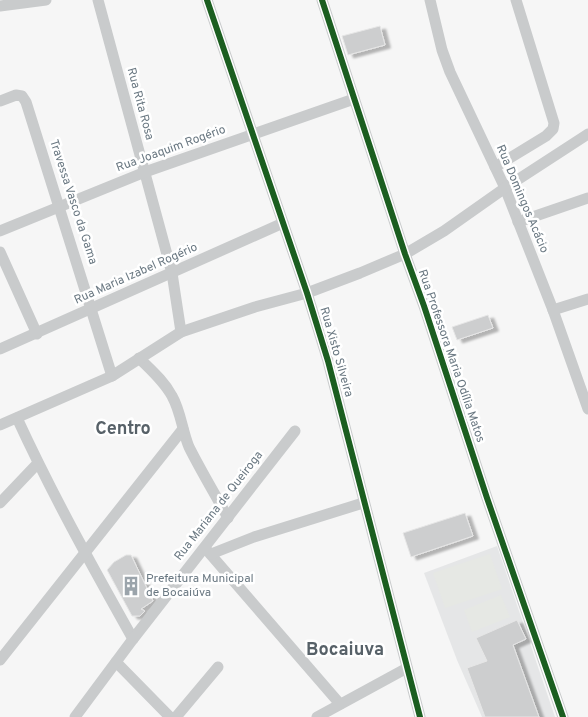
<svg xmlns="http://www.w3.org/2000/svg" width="588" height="717" font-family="Overpass,sans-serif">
  <defs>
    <filter id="shadow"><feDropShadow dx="5.5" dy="3" stdDeviation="1" flood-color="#0004"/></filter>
  </defs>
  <rect width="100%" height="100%" fill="#f6f6f6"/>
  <polygon fill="#e5e6e7" points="497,546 555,717 482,717 457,660 424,573"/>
  <g fill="#e6e8e4">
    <polygon points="490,554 502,589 445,608 433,573"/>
    <polygon points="501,595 510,617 472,632 464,610"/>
  </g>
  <g fill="#cdcecf" stroke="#e6e6e6" filter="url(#shadow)">
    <polygon points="380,26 385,45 348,55 342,36"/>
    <polygon points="488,315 493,328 457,340 452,327"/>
    <polygon points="465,513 473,536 411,557 403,533"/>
    <polygon points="126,555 131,555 153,601 141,609 145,611 140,616 132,616 107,570 114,562"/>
    <polygon points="517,620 526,639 513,645 539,717 485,717 467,668 487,661 476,638"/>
  </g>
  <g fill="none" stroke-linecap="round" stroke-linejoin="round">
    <g stroke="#c9cbcc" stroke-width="11">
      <polyline points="98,0 172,273 181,332"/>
      <polyline points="207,0 307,293 328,361 420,717"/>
      <polyline points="322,0 405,254 424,306 487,498 563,717"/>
      <polyline points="430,0 442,50 450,72 505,188 553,310 588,409"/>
      <polyline points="0,6 46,0"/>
      <polyline points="0,101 16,95 22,96 26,102 112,376"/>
      <polyline points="495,167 546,136 553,129 554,123 516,0"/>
      <polyline points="518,222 588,198"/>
      <polyline points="0,231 145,172 354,99"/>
      <polyline points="0,252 37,334"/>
      <polyline points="553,310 588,299"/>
      <polyline points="0,349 283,223"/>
      <path d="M139 358C151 370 164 381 172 396 181 412 182 430 189 447 201 471 215 494 228 518"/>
      <path d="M17 418C52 494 92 566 133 639"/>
      <polyline points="0,425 112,376 181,332 255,307 307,293 360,273 405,254 444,231 505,188 588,134"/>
      <polyline points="0,503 38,463"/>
      <polyline points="205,548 340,704"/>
      <polyline points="211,554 254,537 363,503"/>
      <polyline points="0,660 183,429"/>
      <polyline points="116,662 170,717"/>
      <polyline points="75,717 133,639 295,431"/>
      <polyline points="176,717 218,667"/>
      <polyline points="317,717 407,668"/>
    </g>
    <defs>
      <g id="cycleway">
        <polyline points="207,0 307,293 328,361 420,717"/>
        <polyline points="322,0 405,254 424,306 487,498 563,717"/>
      </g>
    </defs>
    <use href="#cycleway" stroke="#fff" stroke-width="9"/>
    <use href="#cycleway" stroke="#1b5e20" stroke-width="6"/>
  </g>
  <defs>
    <symbol id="building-bare" viewBox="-9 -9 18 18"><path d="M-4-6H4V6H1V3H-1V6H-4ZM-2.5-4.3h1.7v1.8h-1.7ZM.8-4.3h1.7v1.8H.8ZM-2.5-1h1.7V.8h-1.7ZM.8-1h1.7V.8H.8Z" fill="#9ba4ab" stroke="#fff" stroke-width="2.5" paint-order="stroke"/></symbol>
  </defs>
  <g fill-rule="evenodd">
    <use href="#building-bare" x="117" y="572" width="28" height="28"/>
  </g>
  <g text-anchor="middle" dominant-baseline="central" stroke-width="5" stroke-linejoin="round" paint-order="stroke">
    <g font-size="12" fill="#6a7882" stroke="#fff">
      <text transform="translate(140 104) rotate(75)">Rua Rita Rosa</text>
      <text transform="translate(171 149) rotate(-20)">Rua Joaquim Rogério</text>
      <text transform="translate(522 199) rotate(67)">Rua Domingos Acácio</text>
      <text transform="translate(73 202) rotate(72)">Travessa Vasco da Gama</text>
      <text transform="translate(136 274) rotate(-24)">Rua Maria Izabel Rogério</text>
      <text transform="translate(336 352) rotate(74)">Rua Xisto Silveira</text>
      <text transform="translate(451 356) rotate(71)">Rua Professora Maria Odília Matos</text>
      <text transform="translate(219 506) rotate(-52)">Rua Mariana de Queiroga</text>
    </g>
    <g font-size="12" fill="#6a7882" stroke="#fff" text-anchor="start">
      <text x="146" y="579">Prefeitura Municipal<tspan x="146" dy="14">de Bocaiúva</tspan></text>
    </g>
    <g font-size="18" font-weight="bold" fill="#576168" stroke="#fff">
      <text x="123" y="429">Centro</text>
      <text x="345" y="650">Bocaiuva</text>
    </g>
  </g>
</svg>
